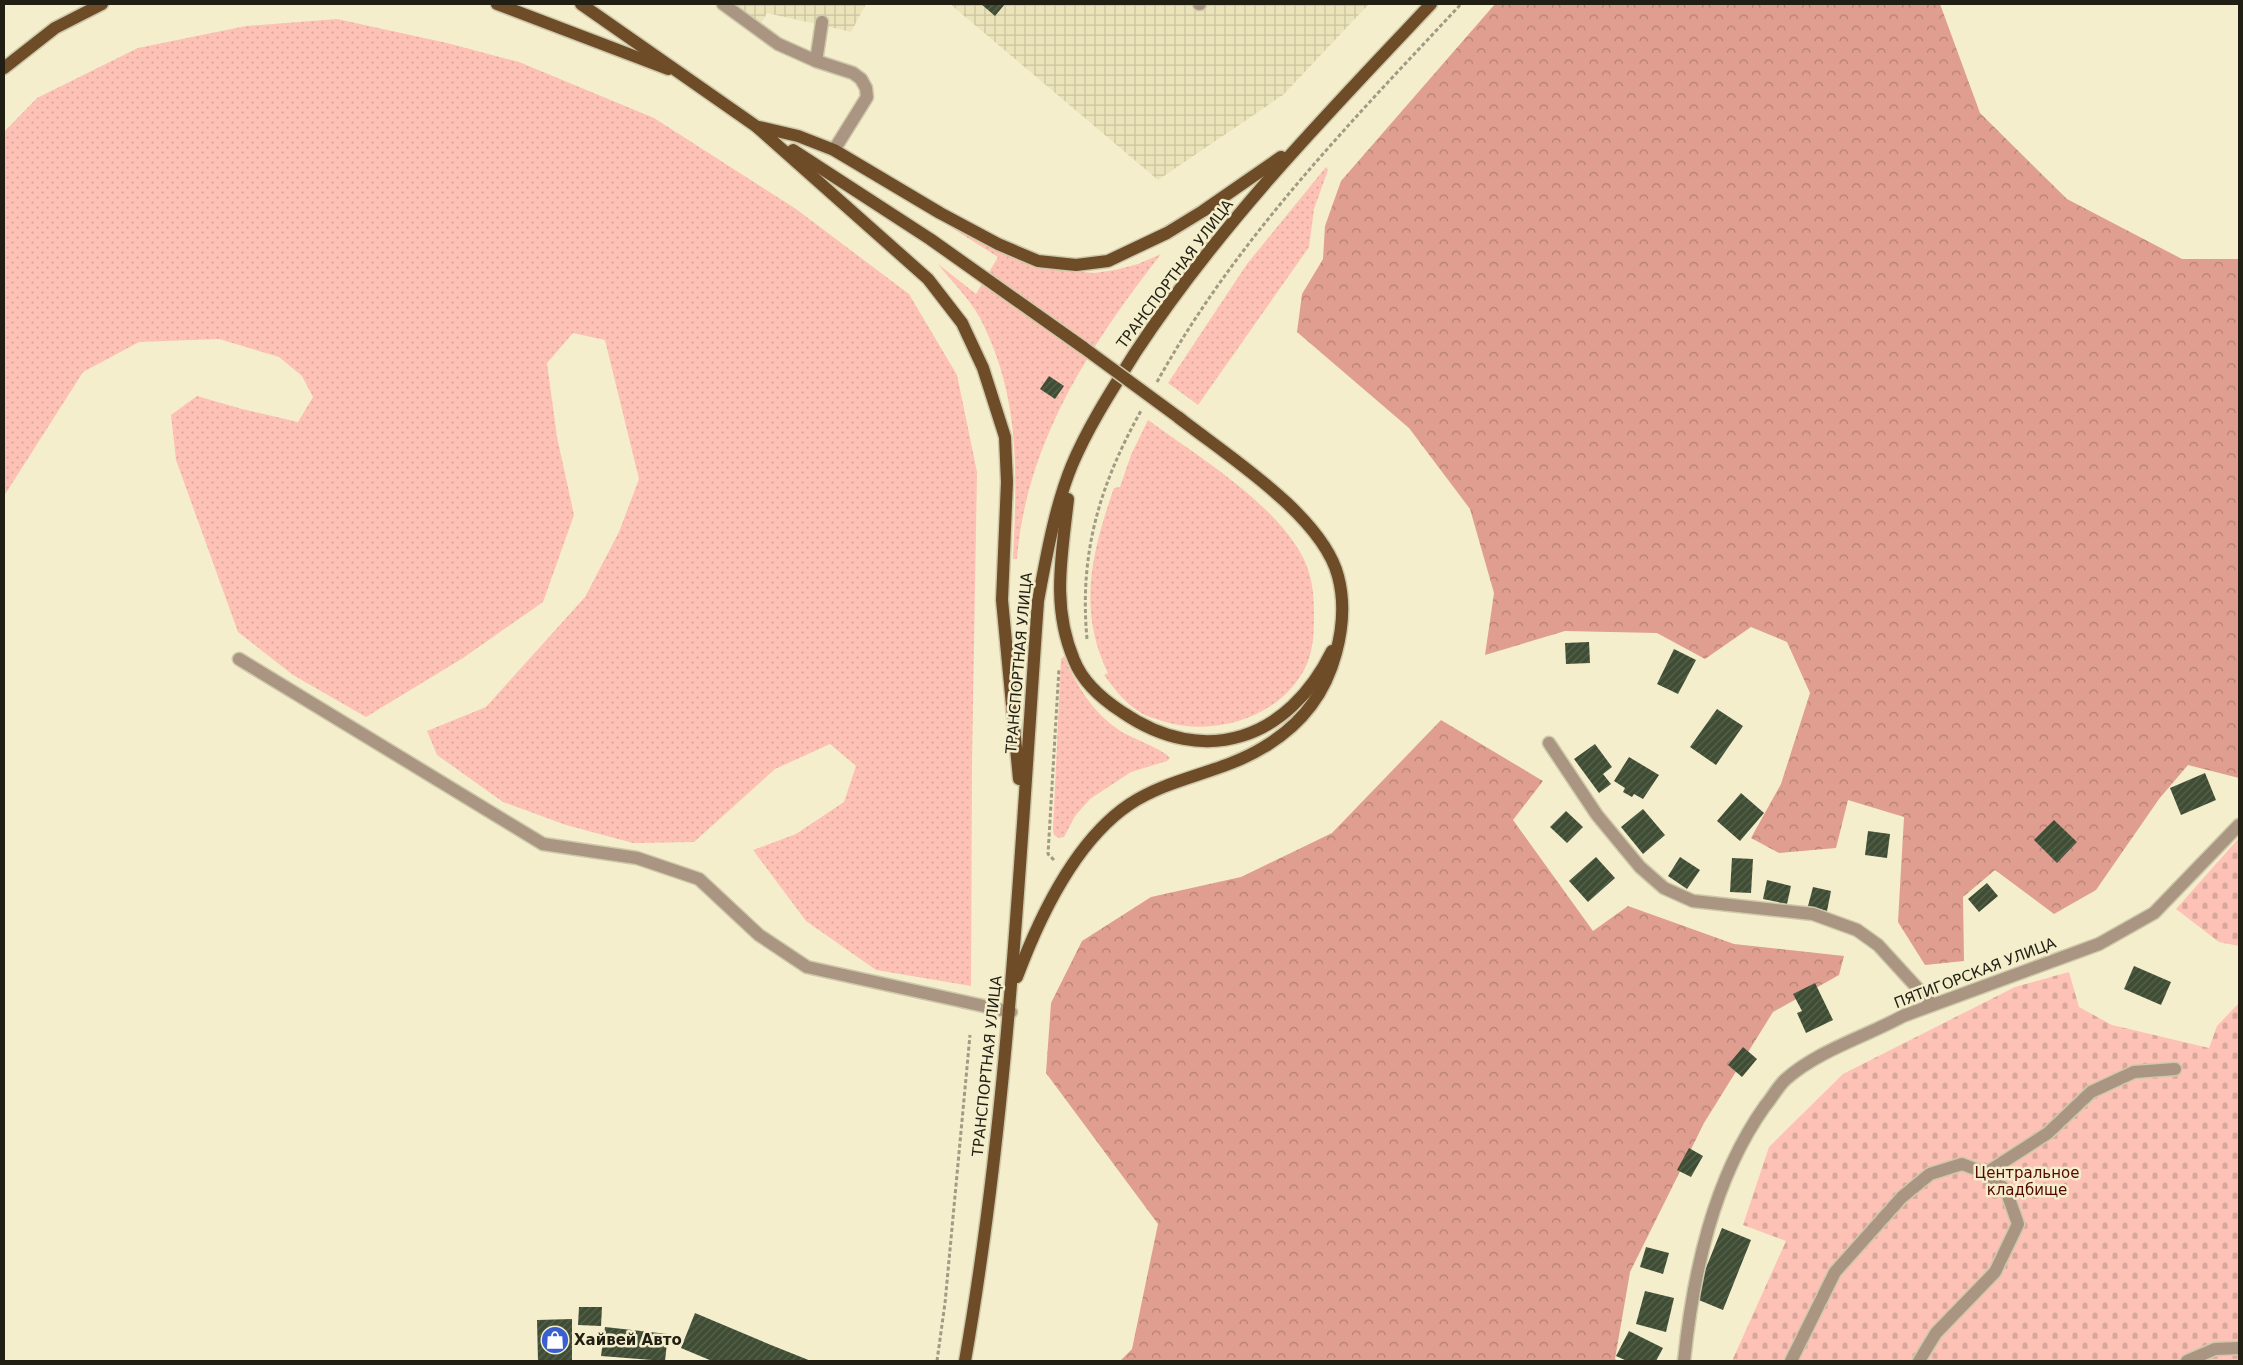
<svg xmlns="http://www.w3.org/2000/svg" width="2243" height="1365" font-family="'DejaVu Sans',sans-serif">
  <defs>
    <pattern id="industrial-grid" width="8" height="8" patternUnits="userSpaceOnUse" patternTransform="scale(1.25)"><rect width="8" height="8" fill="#ebe4ba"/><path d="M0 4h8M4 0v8" fill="none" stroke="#c9c39f"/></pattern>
    <pattern id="grass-dots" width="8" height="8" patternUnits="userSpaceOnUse" patternTransform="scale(1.25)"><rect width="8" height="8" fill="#fdc2b5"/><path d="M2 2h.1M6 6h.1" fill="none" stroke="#d9a69b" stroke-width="1.8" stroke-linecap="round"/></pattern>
    <pattern id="forest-crowns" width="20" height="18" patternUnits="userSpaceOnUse" patternTransform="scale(1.25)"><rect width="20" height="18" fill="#df9e90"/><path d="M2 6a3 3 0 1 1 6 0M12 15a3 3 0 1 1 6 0" fill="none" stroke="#b48074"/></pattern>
    <pattern id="cemetery-stones" width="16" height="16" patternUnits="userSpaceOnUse" patternTransform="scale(1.25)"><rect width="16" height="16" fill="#fdc2b5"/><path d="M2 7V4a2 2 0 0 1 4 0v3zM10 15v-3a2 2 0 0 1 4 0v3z" fill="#d9a69b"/></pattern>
    <pattern id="building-hatch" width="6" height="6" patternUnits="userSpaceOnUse" patternTransform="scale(1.25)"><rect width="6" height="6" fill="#3f4d34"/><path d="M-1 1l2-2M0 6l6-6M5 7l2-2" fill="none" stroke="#58634e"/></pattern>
  </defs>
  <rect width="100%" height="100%" fill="#f4eecc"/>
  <g fill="url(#industrial-grid)">
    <polygon points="729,4 866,4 851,32 767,13 758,28"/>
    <polygon points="950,4 1369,4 1283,95 1158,180"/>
  </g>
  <g fill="url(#grass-dots)">
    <polygon points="337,19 447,43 519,62 654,118 796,209 909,294 957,375 977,472 972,761 971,986 876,970 806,921 753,850 796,834 844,802 856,766 830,744 775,769 694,842 633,843 566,825 503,802 437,755 427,731 486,707 585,597 619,532 639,479 605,340 573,333 547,363 557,437 574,515 543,602 463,658 366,717 293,675 238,632 176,460 171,415 197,396 242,409 298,422 313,397 302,376 279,357 219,339 139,342 83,372 4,496 4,132 37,98 138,48 246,26"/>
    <path d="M841 158 1052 269 1094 273 1115 270 1138 264 1161 254C1091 344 1026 442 1017 559H1013C1017 473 1021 398 980 318 970 299 951 281 938 264L976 294 998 257Z"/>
    <polygon points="1326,167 1328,170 1314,209 1309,247 1198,405 1168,383 1247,264"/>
    <path d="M1148 420C1195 454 1263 496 1295 544 1310 565 1314 587 1314 612 1314 629 1314 647 1307 664 1283 717 1215 738 1162 721 1155 718 1147 717 1141 713 1125 703 1115 690 1104 675L1108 673C1077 610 1092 551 1114 488L1120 487 1131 455Z"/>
    <path d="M1064 656C1067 660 1067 665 1070 670 1082 693 1096 715 1119 730 1129 737 1165 750 1170 758L1167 761 1131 772 1090 799 1075 816 1064 837 1059 838 1054 835 1053 829 1061 659Z"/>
  </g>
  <g fill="url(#forest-crowns)">
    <polygon points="1495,4 1940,4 1980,113 2067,199 2182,259 2239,259 2239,778 2188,765 2159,799 2096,890 2054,914 1995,870 1963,897 1964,961 1925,965 1898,922 1904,817 1848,800 1836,848 1779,853 1751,838 1781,784 1810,693 1787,642 1751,627 1705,659 1657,633 1565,631 1485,655 1494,593 1470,509 1409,428 1297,332 1302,294 1323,259 1325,226 1341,181"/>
    <polygon points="1441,720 1543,781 1513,820 1593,931 1628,906 1734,944 1844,956 1839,975 1773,1012 1704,1123 1630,1272 1615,1359 1618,1361 1120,1361 1132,1349 1158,1224 1046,1073 1051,1003 1082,941 1151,897 1241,877 1332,833"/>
  </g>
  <g fill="url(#cemetery-stones)">
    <polygon points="2239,838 2239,946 2219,942 2176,909"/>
    <polygon points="2069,972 2079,1007 2112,1025 2209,1048 2217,1026 2239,1003 2239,1361 1732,1361 1786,1241 1743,1225 1769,1147 1843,1074 2015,987"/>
  </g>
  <g fill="url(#building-hatch)">
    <polygon points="981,4 1005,4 995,16"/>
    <polygon points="1049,376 1064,386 1055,399 1040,389"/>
    <polygon points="1589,642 1590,663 1566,664 1565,643"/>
    <polygon points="1674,649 1696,660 1678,694 1657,684"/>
    <polygon points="1717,709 1743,726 1716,765 1690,747"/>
    <polygon points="1595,744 1612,767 1603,774 1611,784 1599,793 1574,759"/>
    <polygon points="1629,757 1659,775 1643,799 1634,794 1632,797 1623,792 1625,788 1614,781"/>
    <polygon points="2205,773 2216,800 2181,815 2170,788"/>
    <polygon points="1741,793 1764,813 1740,841 1717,821"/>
    <polygon points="1643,809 1665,835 1643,854 1621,827"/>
    <polygon points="1566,811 1583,827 1567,843 1550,827"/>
    <polygon points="2054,820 2077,842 2057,863 2034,840"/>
    <polygon points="1868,831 1890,834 1887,858 1865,855"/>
    <polygon points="1596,857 1615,878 1588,902 1569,881"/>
    <polygon points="1680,857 1700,870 1687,889 1668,876"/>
    <polygon points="1732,858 1753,859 1751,893 1730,892"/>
    <polygon points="1767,880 1791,886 1787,904 1763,899"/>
    <polygon points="1987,883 1998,896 1979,912 1968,899"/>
    <polygon points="1813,887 1831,891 1827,911 1808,906"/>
    <polygon points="2134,966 2171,982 2161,1005 2124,989"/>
    <polygon points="1815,983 1833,1020 1806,1033 1797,1013 1802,1011 1793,994"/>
    <polygon points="1743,1047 1757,1059 1742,1077 1728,1065"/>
    <polygon points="1689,1148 1703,1156 1691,1177 1677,1170"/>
    <polygon points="1722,1228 1751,1240 1723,1310 1694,1298"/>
    <polygon points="1646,1247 1669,1253 1663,1274 1640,1267"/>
    <polygon points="1645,1291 1674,1298 1666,1332 1636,1324"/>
    <polygon points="579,1307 602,1307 601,1326 578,1325"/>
    <polygon points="695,1313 771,1345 811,1361 712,1361 681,1348"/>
    <polygon points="572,1319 572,1361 538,1361 537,1320"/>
    <polygon points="605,1327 668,1334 665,1361 601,1356"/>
    <polygon points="1629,1331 1663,1348 1656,1361 1627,1361 1616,1356"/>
  </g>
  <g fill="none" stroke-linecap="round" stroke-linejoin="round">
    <defs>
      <g id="minor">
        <polyline points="723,4 778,44 816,61 853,73 861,79 866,88 867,97 834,150"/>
        <polyline points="1199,4 1200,4"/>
        <polyline points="816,61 822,22"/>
        <polyline points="239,659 543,844 637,858 699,879 759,935 807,967 1011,1012"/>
        <polyline points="1549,743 1597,815 1640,867 1664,888 1693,901 1813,914 1857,930 1878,945 1932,1004"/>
        <path d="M1684 1361C1693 1274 1713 1179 1765 1106 1772 1098 1778 1086 1786 1079 1819 1050 1865 1037 1903 1016L2099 944 2154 913 2239 825"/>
        <polyline points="1791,1361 1835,1272 1902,1197 1930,1174 1962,1164 1986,1173 2048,1133 2091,1092 2134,1072 2175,1069"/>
        <polyline points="1919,1361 1936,1333 1995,1272 2018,1224 2006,1190 1986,1173"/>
        <polyline points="2187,1361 2215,1349 2239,1348"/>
      </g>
      <g id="major">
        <polyline points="497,4 668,69"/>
        <polyline points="581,4 763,131"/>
        <polyline points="4,68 55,28 102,4"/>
        <polyline points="757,127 928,279 962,323 983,368 1005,437 1007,482 1002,600 1019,779"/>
        <polyline points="759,127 798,136 834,150 940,213 998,244 1038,261 1076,265 1108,261 1167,233 1203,211 1281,157"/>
        <polyline points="793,150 930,239 1084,348"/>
        <path d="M1068 499C1062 555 1051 606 1074 660 1083 683 1102 699 1122 712 1205 769 1289 739 1332 651"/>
        <path d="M1017 977C1039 918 1076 840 1130 804 1171 777 1222 773 1264 747 1301 725 1325 695 1336 653 1343 627 1345 602 1338 576 1322 515 1226 455 1178 417"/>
        <path d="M965 1361C1009 1110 1020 855 1038 601 1046 558 1055 506 1072 465 1089 425 1112 390 1135 353 1219 225 1326 115 1431 4"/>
      </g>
    </defs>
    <use href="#minor" stroke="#cec9ab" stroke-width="15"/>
    <use href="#major" stroke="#cec9ab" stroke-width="15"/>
    <g stroke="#a09b82" stroke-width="3" stroke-dasharray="4 2.5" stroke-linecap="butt">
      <path d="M1157 382C1236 239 1351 122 1461 4"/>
      <path d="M1087 639C1079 552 1100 484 1142 409"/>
      <polyline points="1054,860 1048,854 1059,668"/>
      <polyline points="937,1361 945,1303 970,1035"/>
    </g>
    <use href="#minor" stroke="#a99581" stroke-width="12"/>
    <use href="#major" stroke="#6f4c28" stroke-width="12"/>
    <defs>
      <polyline id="major-bridge" points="1084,348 1178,417"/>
    </defs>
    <use href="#major-bridge" stroke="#cec9ab" stroke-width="15" stroke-linecap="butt"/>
    <use href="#major-bridge" stroke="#6f4c28" stroke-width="12"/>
  </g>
  <defs>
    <symbol id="shop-disc" viewBox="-11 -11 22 22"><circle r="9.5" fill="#3a5fd0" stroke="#f4eecc"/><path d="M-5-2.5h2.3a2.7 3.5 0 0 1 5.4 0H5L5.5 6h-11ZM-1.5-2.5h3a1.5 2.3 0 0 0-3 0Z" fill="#fff"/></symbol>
  </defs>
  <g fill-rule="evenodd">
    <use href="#shop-disc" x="539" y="1324" width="32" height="32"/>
  </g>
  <g text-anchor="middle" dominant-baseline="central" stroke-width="5" stroke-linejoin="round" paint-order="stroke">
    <g font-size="15" fill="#211f13" stroke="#f4eecc">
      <text transform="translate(1175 274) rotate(-53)">ТРАНСПОРТНАЯ УЛИЦА</text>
      <text transform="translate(1019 663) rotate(-85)">ТРАНСПОРТНАЯ УЛИЦА</text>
      <text transform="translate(1975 973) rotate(-21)">ПЯТИГОРСКАЯ УЛИЦА</text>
      <text transform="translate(987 1066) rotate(-84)">ТРАНСПОРТНАЯ УЛИЦА</text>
    </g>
    <g font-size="15" fill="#560700" stroke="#f4eecc">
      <text x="2027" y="1173">Центральное<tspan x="2027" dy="17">кладбище</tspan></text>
    </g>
    <g font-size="15" font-weight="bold" fill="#211f13" stroke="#f4eecc" text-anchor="start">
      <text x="574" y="1340">Хайвей Авто</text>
    </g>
  </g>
  <rect width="2243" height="1365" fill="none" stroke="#211f13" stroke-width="10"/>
</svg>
